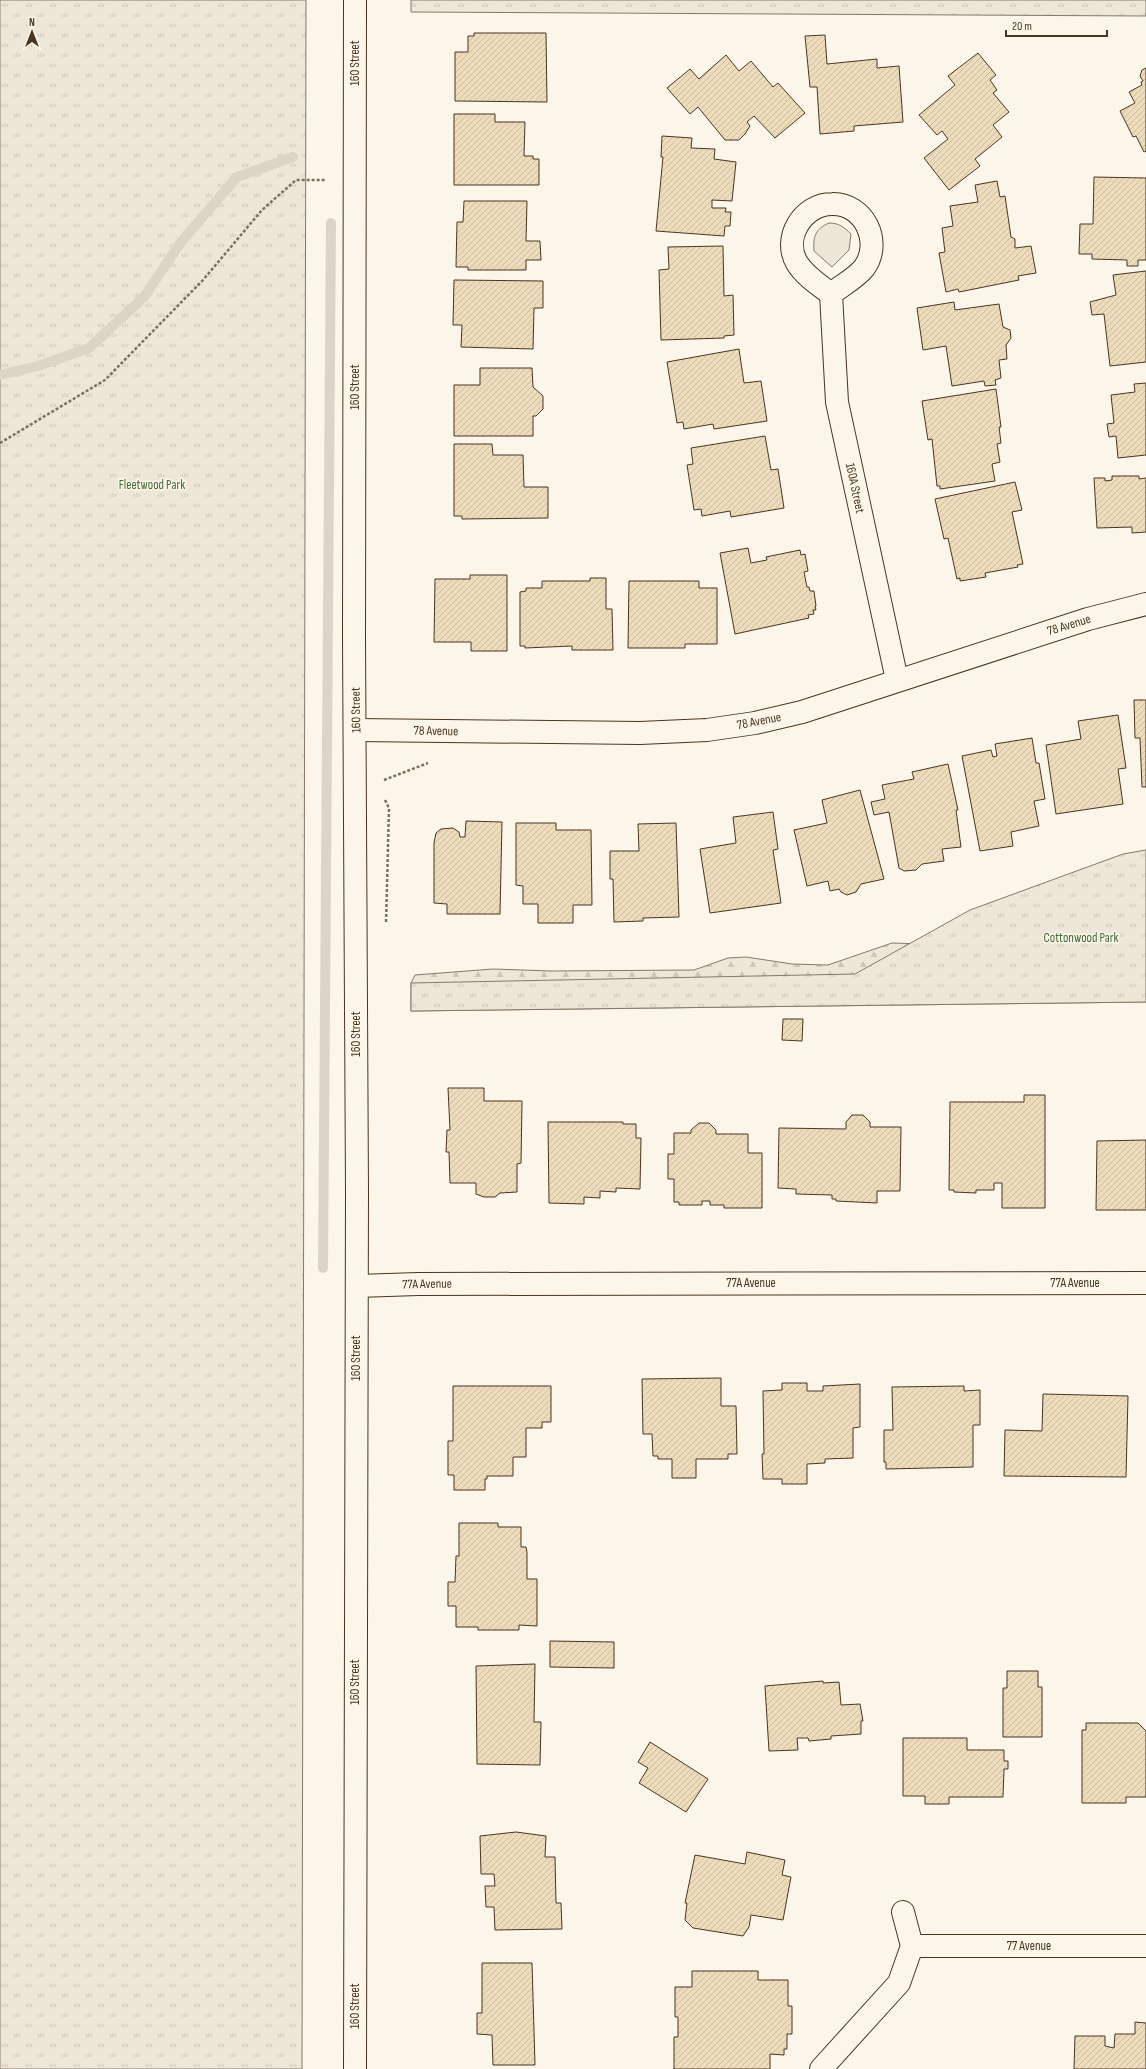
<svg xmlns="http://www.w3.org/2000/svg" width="1146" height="2069" font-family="'Sofia Sans Condensed',sans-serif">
  <defs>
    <pattern id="forest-firs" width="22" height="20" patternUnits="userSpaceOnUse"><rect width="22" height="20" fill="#ede6d9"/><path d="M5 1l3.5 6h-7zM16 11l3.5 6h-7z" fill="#cdc6ba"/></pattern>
    <pattern id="park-tufts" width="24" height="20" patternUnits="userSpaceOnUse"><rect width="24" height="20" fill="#ede6d9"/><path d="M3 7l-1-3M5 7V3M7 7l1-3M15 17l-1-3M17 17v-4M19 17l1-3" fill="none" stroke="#cdc6ba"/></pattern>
    <pattern id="building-hatch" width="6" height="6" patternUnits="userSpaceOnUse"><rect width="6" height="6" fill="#ecdcbc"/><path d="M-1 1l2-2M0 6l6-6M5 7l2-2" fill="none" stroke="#ccbda1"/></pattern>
  </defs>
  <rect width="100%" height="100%" fill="#fbf6e9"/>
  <path fill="#ede6d9" stroke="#887966" d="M829 223C839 223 844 227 851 234L849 250 832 267 814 251C813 237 815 229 829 223Z"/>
  <polygon fill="url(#forest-firs)" stroke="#887966" points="892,943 924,944 1146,1002 411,1011 411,983 415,975 493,969 551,971 694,970 728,958 746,957 792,964 828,965"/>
  <g fill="url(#park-tufts)" stroke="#887966">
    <polygon points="0,0 306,0 302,2069 0,2069"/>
    <polygon points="411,0 1146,0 1146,16 411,12"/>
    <polygon points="1146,850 1146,1002 411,1011 411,983 855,974 970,910 1123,854"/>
  </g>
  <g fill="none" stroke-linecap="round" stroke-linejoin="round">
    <g stroke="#dcd4c6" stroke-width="10">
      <polyline points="0,375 38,366 89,348 144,297 181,242 237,177 293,157"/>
      <polyline points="323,1268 331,223"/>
    </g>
  </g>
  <g fill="url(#building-hatch)" stroke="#4a3520">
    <polygon points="474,33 546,33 547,102 455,101 455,52 468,52 468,36 474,36"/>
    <polygon points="825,35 827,64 877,59 877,68 899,66 903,122 854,126 854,131 820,134 817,87 810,87 805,36"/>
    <polygon points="978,53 996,75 990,80 997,90 993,93 1009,112 993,125 1002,137 975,159 980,166 949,190 924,158 948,139 942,131 937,135 919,115 955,85 948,76"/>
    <polygon points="726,55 739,71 751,61 773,87 778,83 805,113 775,138 754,116 747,122 750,126 745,134 739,140 725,140 698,107 690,114 667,88 690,69 699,79"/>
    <polygon points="1146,68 1146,151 1144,152 1136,136 1133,137 1120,111 1135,103 1129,92 1142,85 1141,82 1143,81 1140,76 1142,70"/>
    <polygon points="454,114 495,114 495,122 525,122 524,156 533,156 533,159 539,159 539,185 454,185"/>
    <polygon points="662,136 692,138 691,148 715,149 714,159 736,162 732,201 712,200 712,208 726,208 725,212 731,212 730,226 725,226 724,236 656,231 663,157 661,157"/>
    <polygon points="1094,177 1146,178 1146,260 1138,260 1138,266 1127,266 1127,260 1092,259 1092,254 1079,254 1080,224 1093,224"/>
    <polygon points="997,181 1000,197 1005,196 1011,237 1015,239 1015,248 1031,246 1036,273 1018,276 1019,280 959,292 958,289 946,292 939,253 945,252 942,228 953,226 950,206 978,202 975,185"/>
    <polygon points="464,201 527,201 526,241 540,241 541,260 526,260 526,270 468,270 468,267 456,267 457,222 463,222"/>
    <polygon points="723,246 724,296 733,295 734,335 724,336 724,338 661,340 659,270 669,269 668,247"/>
    <polygon points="1146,271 1146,362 1110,366 1104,314 1092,315 1090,302 1116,295 1113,275"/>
    <polygon points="454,280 543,281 543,308 534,308 533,349 461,347 462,325 453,325"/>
    <polygon points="954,302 955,310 999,304 1003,327 1010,330 1011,338 1006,345 1007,359 999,360 1001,378 995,380 996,385 985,386 984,381 952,386 946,346 923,350 917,308"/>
    <polygon points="739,349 744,383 761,381 767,421 714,429 713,424 684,429 683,422 677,423 667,362"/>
    <polygon points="480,368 532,368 533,387 543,396 543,409 536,416 533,416 533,436 454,436 454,385 480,385"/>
    <polygon points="1146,383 1146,455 1118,458 1116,436 1109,437 1107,424 1114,423 1111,395 1135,392 1134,384"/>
    <polygon points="996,389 1001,427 999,427 1001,443 997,444 1000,462 992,464 995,481 940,489 940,486 937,486 932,439 928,440 922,401"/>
    <polygon points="765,436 771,470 778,469 784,508 731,517 730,511 702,516 701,509 694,510 687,465 693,464 691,448"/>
    <polygon points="454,444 492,444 493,455 523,455 524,487 548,487 548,518 462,519 462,516 454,516"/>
    <polygon points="1112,476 1139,476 1139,479 1146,478 1146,532 1132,533 1132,527 1097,528 1094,478 1105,478 1105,481 1112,480"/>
    <polygon points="1015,482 1022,510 1012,512 1023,564 1017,565 1018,567 985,573 986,577 960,581 960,578 957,579 948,538 944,539 935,499"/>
    <polygon points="748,548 751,563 767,560 766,557 800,550 801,555 805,554 808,571 804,572 807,587 809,587 810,591 814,591 816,606 815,606 816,610 813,610 814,614 808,615 809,618 735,634 720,553"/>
    <polygon points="470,575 507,575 507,651 471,651 471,642 434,642 435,579 470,579"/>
    <polygon points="590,578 606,578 606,609 612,609 613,650 572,650 572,646 525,648 525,646 520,646 520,592 526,591 526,588 542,588 542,581 590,581"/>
    <polygon points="629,581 699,581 699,588 717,588 717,644 685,644 685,648 628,648"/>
    <polygon points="1134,700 1146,700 1146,787 1142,787 1140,738 1135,738"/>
    <polygon points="1118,715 1126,768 1118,769 1123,804 1056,814 1046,745 1081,739 1078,721"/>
    <polygon points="1032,738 1036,763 1039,763 1045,799 1034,801 1039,826 1011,832 1013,846 980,851 962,756 991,750 993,757 997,756 995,744"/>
    <polygon points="948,764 958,810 956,810 961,847 942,849 944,861 922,864 916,870 904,871 899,868 889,812 874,815 871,802 885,799 882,785 914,779 912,772"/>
    <polygon points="860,790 884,879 861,884 856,892 847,895 841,892 839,889 830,891 828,881 807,886 794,830 827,823 822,800"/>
    <polygon points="773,812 778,849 773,850 781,903 710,913 700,849 736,843 733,817"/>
    <polygon points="466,821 502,822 500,914 447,914 447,904 434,903 434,843 436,833 441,829 453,828 459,832 460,837 465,837"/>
    <polygon points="516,823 556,823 556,830 591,830 592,905 573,905 573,923 538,923 538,904 523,904 523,886 516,885"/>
    <polygon points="676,823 679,917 643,918 643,921 614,922 613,879 610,879 610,851 639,851 638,824"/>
    <polygon points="783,1019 803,1019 802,1041 782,1040"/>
    <polygon points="448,1088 484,1088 484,1101 522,1101 521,1163 517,1164 517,1192 500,1193 495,1197 484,1197 476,1194 476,1183 450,1183 449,1152 446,1152 447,1130 450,1130"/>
    <polygon points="1024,1095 1045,1095 1045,1208 1002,1208 1002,1183 994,1183 994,1190 976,1190 976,1193 954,1192 954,1190 949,1190 950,1102 1024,1102"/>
    <polygon points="852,1115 863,1115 870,1122 870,1127 901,1127 900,1191 877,1191 877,1203 836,1201 836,1199 832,1199 832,1195 796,1194 796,1189 778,1188 779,1128 846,1129 846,1122"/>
    <polygon points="548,1122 623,1122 623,1124 636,1124 636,1138 641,1138 640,1189 616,1188 616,1192 600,1191 600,1198 584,1197 584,1204 549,1203"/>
    <polygon points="699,1123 709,1123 716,1130 716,1134 748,1134 748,1153 762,1153 762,1208 724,1208 724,1205 710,1205 710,1201 702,1201 702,1205 679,1205 679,1202 674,1202 674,1179 668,1179 668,1154 674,1154 674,1133 691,1133 691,1130"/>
    <polygon points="1146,1140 1146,1210 1096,1210 1097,1141"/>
    <polygon points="721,1378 721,1406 736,1406 737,1454 728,1454 728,1459 696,1459 696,1478 672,1478 672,1459 658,1459 658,1456 653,1456 652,1434 643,1434 642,1379"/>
    <polygon points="782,1383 807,1383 807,1391 823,1391 823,1386 860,1384 860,1427 853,1428 853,1458 825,1459 825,1463 807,1464 807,1484 782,1484 782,1479 763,1479 762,1454 764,1454 763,1391 782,1390"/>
    <polygon points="453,1386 551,1386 551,1422 542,1422 542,1428 526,1428 526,1457 513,1457 513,1476 487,1476 487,1479 485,1479 485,1490 454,1490 454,1475 448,1475 448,1441 453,1441"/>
    <polygon points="964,1386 964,1391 980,1390 980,1425 973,1425 973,1467 886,1469 886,1462 884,1462 884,1430 893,1430 892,1387"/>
    <polygon points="1043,1394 1128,1396 1126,1477 1004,1476 1005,1430 1042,1431"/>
    <polygon points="459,1523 498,1523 498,1527 521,1527 521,1547 526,1547 527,1552 527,1579 537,1579 537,1626 519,1625 519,1630 478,1630 478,1627 456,1627 456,1606 448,1606 448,1582 455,1582 456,1556 459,1556"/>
    <polygon points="550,1641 614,1642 614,1668 550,1667"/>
    <polygon points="535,1664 534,1722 541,1722 540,1765 477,1764 476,1666"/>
    <polygon points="1007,1671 1038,1671 1038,1687 1042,1687 1042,1737 1003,1737 1003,1688 1007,1688"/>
    <polygon points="823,1681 823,1683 839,1682 841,1705 860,1704 863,1721 861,1721 861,1734 831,1736 831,1739 809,1741 808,1738 797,1738 798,1750 769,1751 765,1686"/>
    <polygon points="1086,1723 1138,1723 1146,1731 1146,1797 1126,1797 1126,1803 1082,1803 1082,1730 1086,1730"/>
    <polygon points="903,1738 967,1738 967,1750 1004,1750 1004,1761 1008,1761 1008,1769 1004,1769 1003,1797 949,1797 949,1804 925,1804 925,1796 903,1796"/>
    <polygon points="650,1742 708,1779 686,1812 639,1783 648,1768 638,1762"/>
    <polygon points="516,1832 546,1836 545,1857 555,1857 556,1903 561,1903 562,1929 495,1930 494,1907 486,1907 485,1886 495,1886 494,1874 481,1874 480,1836"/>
    <polygon points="747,1852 785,1860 782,1875 791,1877 783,1920 751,1915 749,1927 743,1936 693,1928 685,1920 687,1903 685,1903 695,1855 745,1864"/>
    <polygon points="482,1963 532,1963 535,2065 493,2065 492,2035 477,2034 477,2013 482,2013"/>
    <polygon points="692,1971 758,1971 758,1980 788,1980 788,2006 792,2006 792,2034 787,2034 787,2049 784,2049 784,2055 770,2054 770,2069 674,2069 674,2037 678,2037 678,2017 675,2017 675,1987 692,1987"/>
    <polygon points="1135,2022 1146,2023 1146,2069 1074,2069 1075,2036 1105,2036 1105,2046 1114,2048 1115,2034 1135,2034"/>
  </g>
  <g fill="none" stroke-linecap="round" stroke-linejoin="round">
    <defs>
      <g id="minor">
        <path d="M831 294C841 286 856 278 864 268 883 242 864 203 832 204 803 204 782 238 797 263 805 276 819 285 831 294L837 402 897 680"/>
        <polyline points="356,730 640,733 707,730 755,723 802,712 1088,619 1146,604"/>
        <polyline points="357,1286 418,1284 1146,1283"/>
        <polyline points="912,1946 1146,1946"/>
        <polyline points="355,2069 357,1191 354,637 355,0"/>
        <polyline points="821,2069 899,1983 912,1946 903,1912"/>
      </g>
    </defs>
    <use href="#minor" stroke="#4a3520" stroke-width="24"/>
    <g stroke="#7f6f5c" stroke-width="2.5" stroke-dasharray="3 2" stroke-linecap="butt">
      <polyline points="0,443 105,380 203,280 262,210 296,180 325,180"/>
      <polyline points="384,780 428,763"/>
      <polyline points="385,800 389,808 386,924"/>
    </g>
    <use href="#minor" stroke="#fbf6e9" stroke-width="22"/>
  </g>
  <g text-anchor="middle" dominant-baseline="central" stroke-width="3" stroke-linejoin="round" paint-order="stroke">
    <g font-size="13" fill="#4a3520" stroke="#fbf6e9">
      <text transform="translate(355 63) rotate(-90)">160 Street</text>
      <text transform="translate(355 387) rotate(-90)">160 Street</text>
      <text transform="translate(855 488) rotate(78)">160A Street</text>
      <text transform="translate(1069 625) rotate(-17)">78 Avenue</text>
      <text transform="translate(356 710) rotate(-91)">160 Street</text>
      <text transform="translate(759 721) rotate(-11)">78 Avenue</text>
      <text transform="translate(436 731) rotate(1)">78 Avenue</text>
      <text transform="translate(356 1034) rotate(-90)">160 Street</text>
      <text x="751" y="1283">77A Avenue</text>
      <text x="1075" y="1283">77A Avenue</text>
      <text transform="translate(427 1284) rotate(-1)">77A Avenue</text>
      <text transform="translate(356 1358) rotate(-90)">160 Street</text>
      <text transform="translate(355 1682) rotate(-90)">160 Street</text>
      <text x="1029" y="1946">77 Avenue</text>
      <text transform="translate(355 2006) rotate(-90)">160 Street</text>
    </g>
    <g font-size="13" fill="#436837" stroke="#fbf6e9">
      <text x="152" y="485">Fleetwood Park</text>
      <text x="1081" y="938">Cottonwood Park</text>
    </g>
  </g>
  <g transform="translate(32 32)" stroke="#fbf6e9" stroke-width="3" paint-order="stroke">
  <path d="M0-3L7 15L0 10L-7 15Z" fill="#4a3520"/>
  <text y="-6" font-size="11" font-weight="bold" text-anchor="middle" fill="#4a3520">N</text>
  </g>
  <path d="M1006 30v6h101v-6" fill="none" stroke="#4a3520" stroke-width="2"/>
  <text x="1012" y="30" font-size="12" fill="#4a3520" stroke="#fbf6e9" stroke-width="3" paint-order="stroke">20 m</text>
</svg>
